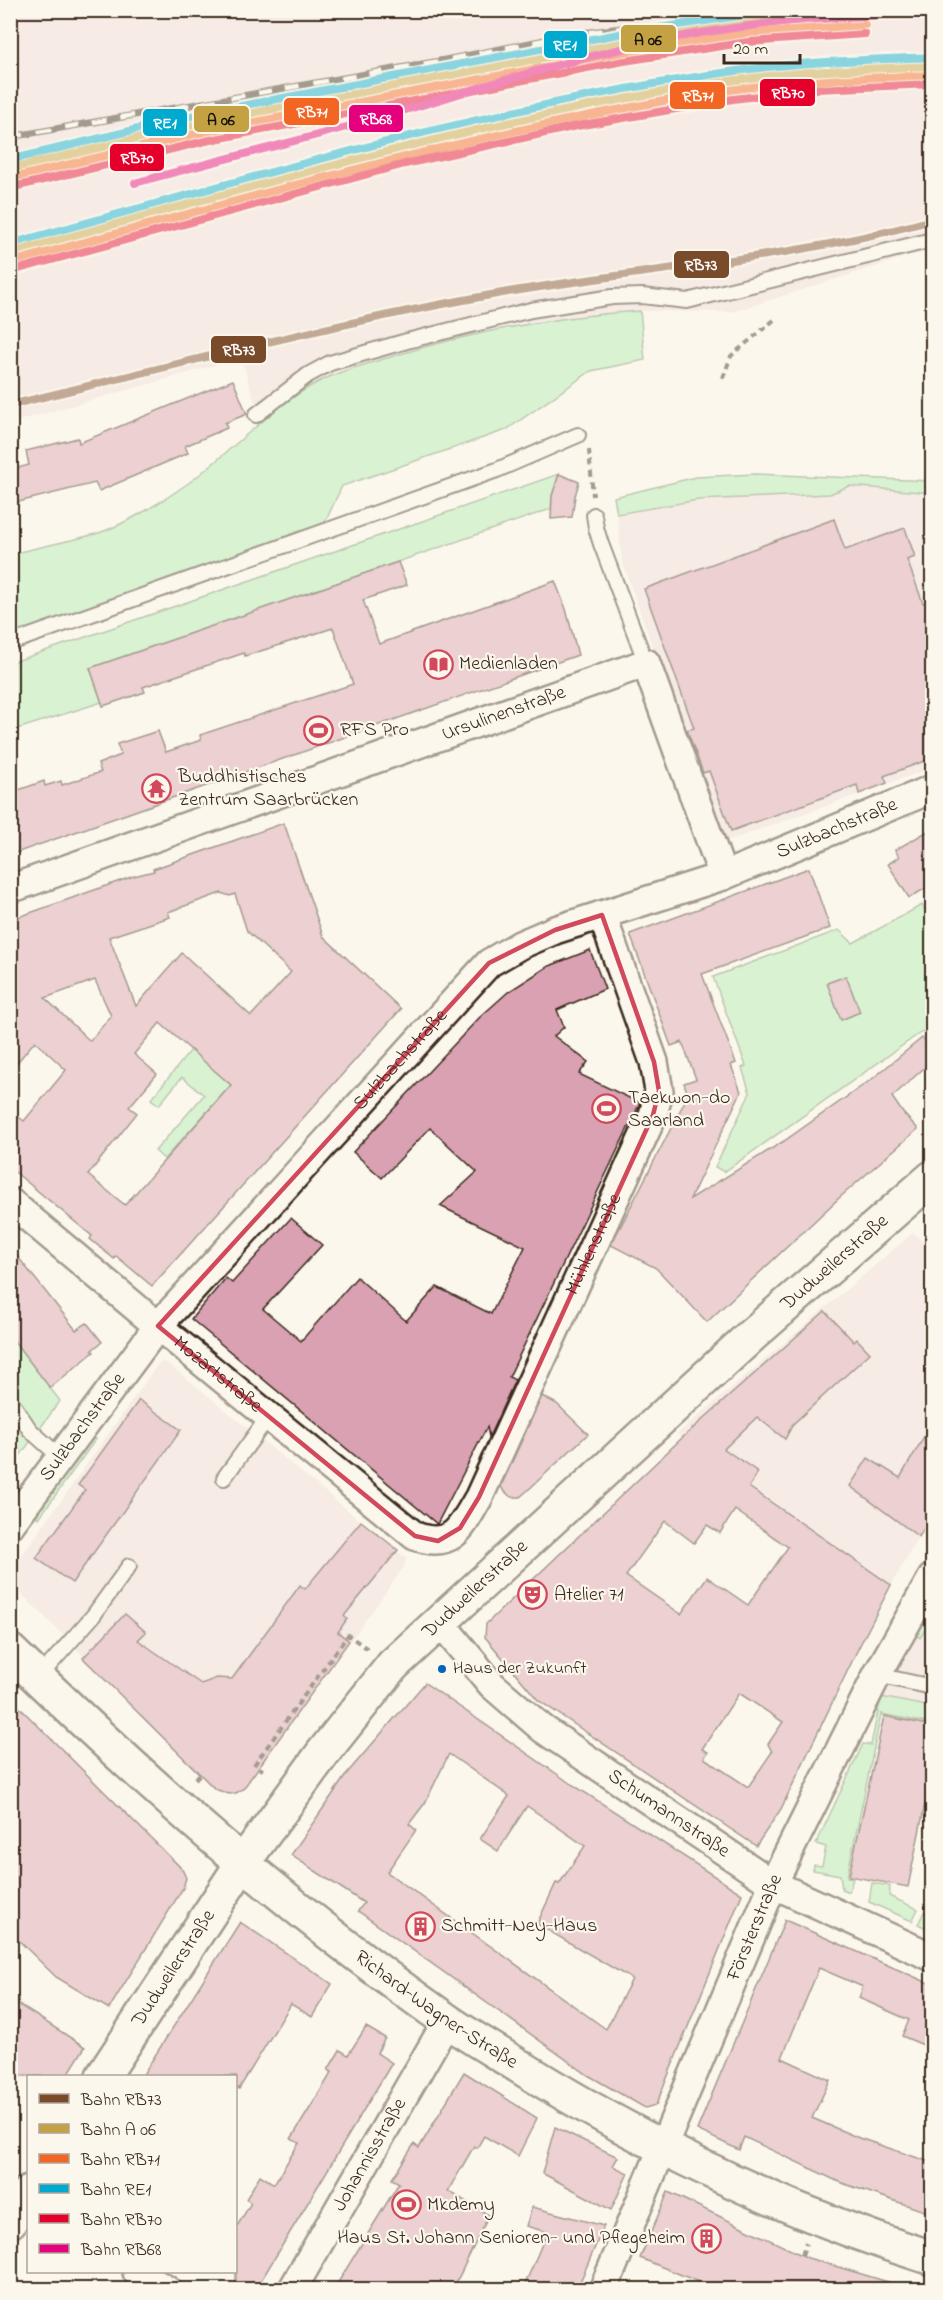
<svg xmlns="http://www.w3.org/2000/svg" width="943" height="2300" font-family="'Indie Flower',sans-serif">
  <rect width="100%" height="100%" fill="#fbf7ec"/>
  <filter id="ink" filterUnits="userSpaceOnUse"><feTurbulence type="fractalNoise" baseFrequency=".0167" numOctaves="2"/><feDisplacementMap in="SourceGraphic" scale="12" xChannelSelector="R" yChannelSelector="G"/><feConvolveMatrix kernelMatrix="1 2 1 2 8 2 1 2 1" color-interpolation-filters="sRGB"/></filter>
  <g filter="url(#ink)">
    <g fill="#f1dddb">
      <polygon points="11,11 932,11 932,251 912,255 732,312 640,311 598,313 523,325 412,350 343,371 307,388 261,422 241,358 11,423"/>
      <polygon points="849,486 932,493 932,768 722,843 622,561 617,514 698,500 830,494"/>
      <polygon points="914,1232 932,1253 932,1514 891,1585 677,1434"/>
      <polygon points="162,1362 167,1363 195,1385 406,1558 405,1566 243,1789 236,1793 229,1794 215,1789 11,1583 11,1571 158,1364"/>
      <polygon points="932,1602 932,1707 881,1697 915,1634"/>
      <polygon points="932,1765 932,1813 923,1811"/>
    </g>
    <g fill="#afecb2" stroke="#758b68" stroke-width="1.5">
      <path d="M640 311 645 360 591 371 506 430 342 486 320 533 11 643 10 554C40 547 70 541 99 533 128 523 165 500 190 482 230 452 264 415 306 389 331 373 360 366 387 358 469 333 555 316 640 311Z"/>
      <polygon points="559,474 552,496 551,509 90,668 102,702 11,731 10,663"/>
      <polygon points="755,474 932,481 932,493 849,486 830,494 698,500 617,514 614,497 696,477"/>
      <polygon points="922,905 932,922 932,1039 923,1031 724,1172 715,1167 750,1093 742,1068 746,1066 713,977 839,930 853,943"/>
      <polygon points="191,1050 231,1085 164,1159 155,1151 204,1095 182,1077 159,1105 151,1099"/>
      <polygon points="11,1336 60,1401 11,1468"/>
      <polygon points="92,1436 96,1439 39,1518 35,1515"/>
      <polygon points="932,1602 932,1619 920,1638 915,1634"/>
      <polygon points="881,1697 932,1707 932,1724 881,1714 847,1877 853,1878 849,1892 842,1889 840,1875 813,1870 814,1865 822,1866 826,1847 816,1844 863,1744 871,1745"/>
      <polygon points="872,1883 890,1886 889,1896 918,1909 912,1921 869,1902"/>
      <polygon points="924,1912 932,1916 932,1931 918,1924"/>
    </g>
    <g fill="#d9a1b2" stroke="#3b2a1e" stroke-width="1.5" fill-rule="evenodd">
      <polygon points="233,380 247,414 225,423 227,428 185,446 188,453 99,491 95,483 10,504 10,470 29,465 26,451 78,438 79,443"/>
      <polygon points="559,474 579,482 575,496 572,517 551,519 552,496"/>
      <polygon points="834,519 845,550 905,528 915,557 907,560 923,603 933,599 933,758 884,776 887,783 859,794 857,785 731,831 709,771 703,773 687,730 694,728 644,589"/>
      <polygon points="398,562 407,585 363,600 379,644 555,581 566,609 578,655 10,855 10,793 44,781 45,786 61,781 62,785 101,772 98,764 121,755 117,744 158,731 166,752 201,740 200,735 353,684 333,628 245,656 244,653 143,687 145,692 103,706 90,668"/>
      <path d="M284 823 323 936 401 1009 152 1286 116 1256 114 1259 90 1239 92 1236 10 1168V1110L24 1121 66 1070 35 1041 10 1071V920L134 876 154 871 153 869ZM221 893 230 896 235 894 247 931 291 972 251 1016 182 953 136 1006 109 937 170 917 168 912ZM95 980 111 1016 90 1041 45 998ZM160 1023 231 1085 125 1205 88 1175 137 1113 129 1107 157 1074 134 1054Z"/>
      <polygon points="933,828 933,884 909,898 888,864 899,857 895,850"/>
      <polygon points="809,868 830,928 702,974 736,1063 731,1065 741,1092 690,1199 784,1141 872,1079 922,1038 933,1049 933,1060 892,1097 903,1113 918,1129 838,1199 707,1322 656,1268 611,1245 688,1095 684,1083 696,1079 682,1042 671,1046 630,934"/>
      <polygon points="590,950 605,989 557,1010 564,1027 554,1036 588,1062 579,1074 640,1103 639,1105 509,1377 515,1380 489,1437 487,1427 437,1524 191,1319 226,1278 232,1283 291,1218 322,1245 263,1309 301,1341 357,1277 406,1321 437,1287 491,1314 525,1247 440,1206 477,1172 430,1128 382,1178 353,1152 479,1018 508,992 547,967"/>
      <polygon points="846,976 860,1012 841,1020 827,983"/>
      <polygon points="10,1247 76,1330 87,1323 102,1342 92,1350 94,1352 50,1388 10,1336"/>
      <path d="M825 1311 854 1342 857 1339 870 1353 793 1424 785 1439 757 1417 724 1449 758 1472 749 1487 891 1585 858 1649 781 1809 756 1846 538 1700 485 1637 486 1624 682 1438ZM735 1510 788 1547 748 1605 707 1577 681 1614 626 1576 665 1521 694 1543 707 1525 720 1533ZM739 1693 783 1722 768 1744 772 1752 748 1787 704 1758 708 1752 702 1749Z"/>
      <polygon points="542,1396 557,1404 588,1434 527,1491 520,1497 511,1497 503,1490 501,1486"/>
      <polygon points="139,1400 181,1430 72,1583 36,1558 85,1490 78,1485"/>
      <polygon points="933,1421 933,1514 919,1537 850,1486 868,1458 900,1478"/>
      <polygon points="361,1521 398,1550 344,1616 347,1619 338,1632 349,1641 243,1789 236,1793 229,1794 215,1789 83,1658 125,1614 146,1632 138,1640 201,1684 217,1678 232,1679 300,1585 305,1589"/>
      <path d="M425 1683 570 1783 742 1894 656 2105 645 2108 588 2075 358 1911 364 1903 291 1855 348 1772ZM449 1754 509 1796 480 1839 498 1851 527 1806 585 1846 559 1884 556 1883 537 1924 632 1979 606 2029 387 1872 416 1830 409 1824 425 1803Z"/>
      <polygon points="10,1698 182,1869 186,1878 183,1888 109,2009 56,1977 10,1932"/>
      <polygon points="884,1716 928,1725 927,1729 933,1730 933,1765 908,1887 849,1876"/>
      <polygon points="785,1920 933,1985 933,2049 902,2036 909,2020 859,1998 863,1987 819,1968 782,2058 830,2080 812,2118 859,2138 933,2163 933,2214 839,2182 744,2137 739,2150 697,2130"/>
      <polygon points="240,1922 332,1984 312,2017 291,2004 239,2089 236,2087 236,2076 142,2076"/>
      <polygon points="10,1999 85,2047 67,2076 10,2076"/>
      <polygon points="366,2027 385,2038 377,2053 392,2063 256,2289 236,2289 236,2228 251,2203 246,2199 260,2175 274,2184 299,2143 291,2139 332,2072 328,2070 340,2050 348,2055"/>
      <polygon points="464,2072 537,2118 518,2156 484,2136 477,2148 474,2146 448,2191 489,2215 453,2289 334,2289 399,2183 392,2179 414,2144 419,2148"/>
      <polygon points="555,2127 618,2157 613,2166 628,2173 611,2210 542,2173"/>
      <polygon points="668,2192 808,2258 895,2284 894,2289 716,2289 640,2258"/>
      <polygon points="532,2207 604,2226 577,2289 523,2289 547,2232 526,2226"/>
    </g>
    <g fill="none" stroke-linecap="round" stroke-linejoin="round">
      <defs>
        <g id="lane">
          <polyline points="256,415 308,375 330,363 407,341 531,310 612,297 642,296 687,301 932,240"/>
          <polyline points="594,515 596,528 601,544 646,663"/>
          <polyline points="10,643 497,470 578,435"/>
          <polyline points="10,1400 30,1430 60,1457"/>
          <polyline points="224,1478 269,1416"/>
          <polyline points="877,1675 932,1687"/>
          <polyline points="38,1678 93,1616 129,1566"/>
        </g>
        <g id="street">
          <path id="s1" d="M10 889 646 663 723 876"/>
          <path id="s2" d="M10 1202 158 1326 415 1536C454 1550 462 1526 479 1497L653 1115 659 1091 654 1062 602 915"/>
          <path id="s3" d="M10 1525 158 1326 489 963 520 945 555 930 723 876 932 789"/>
          <path id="s4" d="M439 1621 492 1685 543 1729 773 1884 932 1957"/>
          <polyline points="137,2272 167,2290"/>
          <path id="s5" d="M292 2290 447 2021"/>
          <path id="s6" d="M603 2290 773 1884 877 1675 932 1578"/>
        </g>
        <g id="secondary">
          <path id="s7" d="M10 1651C148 1785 288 1909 446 2020 470 2037 497 2052 522 2068 650 2147 788 2213 932 2258"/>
        </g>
        <g id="primary">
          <path id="s8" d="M103 2076 242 1864 323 1753 393 1665 752 1335 932 1178"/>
          <polyline points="10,2221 28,2193"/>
        </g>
      </defs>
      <use href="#lane" stroke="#3b2a1e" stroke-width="18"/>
      <use href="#street" stroke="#3b2a1e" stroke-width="32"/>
      <use href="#secondary" stroke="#3b2a1e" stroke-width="38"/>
      <use href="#primary" stroke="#3b2a1e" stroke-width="38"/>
      <g stroke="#3b2a1e" stroke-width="4" stroke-dasharray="6 4.5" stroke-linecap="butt">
        <polyline points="723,378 731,356 774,320"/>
        <polyline points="589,450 593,496"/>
        <polyline points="254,1765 348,1635 368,1649"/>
        <polyline points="259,1768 263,1770"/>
        <polyline points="195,1779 200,1774"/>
        <polyline points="802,2255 806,2243"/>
      </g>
      <use href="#lane" stroke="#fbf7ec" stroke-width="14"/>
      <use href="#street" stroke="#fbf7ec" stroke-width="27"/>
      <use href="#secondary" stroke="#fbf7ec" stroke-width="33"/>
      <use href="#primary" stroke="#fbf7ec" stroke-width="33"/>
      <defs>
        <polyline id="rail" points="10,137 445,60 574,34 637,26"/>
      </defs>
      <use href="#rail" stroke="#3b2a1e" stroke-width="7"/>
      <use href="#rail" stroke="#fbf7ec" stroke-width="4.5" stroke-dasharray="14" stroke-linecap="butt"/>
      <defs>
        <path id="rail-1" d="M10 405C176 365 340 321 508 292 650 268 794 259 932 220"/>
        <g id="rail-2">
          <polyline points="10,169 206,122 621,43 746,24 864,16"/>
          <path d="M10 253C248 188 485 118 729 81 796 71 864 69 932 66"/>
        </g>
        <g id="rail-3">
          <polyline points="12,178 208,131 623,52 747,33 865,25"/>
          <path d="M12 262C250 197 486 128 730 90 797 80 865 78 932 75"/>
        </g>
        <g id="rail-4">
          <polyline points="10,160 204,113 619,34 745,15 812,10"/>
          <path d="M10 244C248 179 485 107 729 72 796 62 864 60 932 57"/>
        </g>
        <g id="rail-5">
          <polyline points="14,187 210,140 624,61 748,42 865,34"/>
          <polyline points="15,270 405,164 577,126 733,99 817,89 932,84"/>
        </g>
        <path id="rail-6" d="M135 183C207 163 279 146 350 126 439 101 527 71 617 50 720 25 826 15 932 14"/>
      </defs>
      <use href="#rail-1" stroke="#fbf7ec" stroke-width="12"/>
      <use href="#rail-2" stroke="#fbf7ec" stroke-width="12"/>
      <use href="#rail-3" stroke="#fbf7ec" stroke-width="12"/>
      <use href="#rail-4" stroke="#fbf7ec" stroke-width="12"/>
      <use href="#rail-5" stroke="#fbf7ec" stroke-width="12"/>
      <use href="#rail-6" stroke="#fbf7ec" stroke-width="12"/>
      <use href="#rail-1" stroke="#7a4b2a" stroke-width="8"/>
      <use href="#rail-2" stroke="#c4a142" stroke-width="8"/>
      <use href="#rail-3" stroke="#f26522" stroke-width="8"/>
      <use href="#rail-4" stroke="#00a9ce" stroke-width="8"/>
      <use href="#rail-5" stroke="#e4002b" stroke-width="8"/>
      <use href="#rail-6" stroke="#e5007d" stroke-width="8"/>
    </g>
  </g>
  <path d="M0 0H943V2300H0ZM602 915 654 1062 659 1091 653 1115 479 1497 460 1528 438 1541 415 1536 158 1326 489 963 555 930Z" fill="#fbf7ec" fill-opacity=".55" fill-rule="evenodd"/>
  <path fill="none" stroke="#d1495b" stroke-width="4.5" stroke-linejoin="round" d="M602 915 654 1062 659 1091 653 1115 479 1497 460 1528 438 1541 415 1536 158 1326 489 963 555 930Z"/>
  <defs>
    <symbol id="library-ring" viewBox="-11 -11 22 22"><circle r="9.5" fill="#fbf7ec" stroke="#d1495b" stroke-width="1.5"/><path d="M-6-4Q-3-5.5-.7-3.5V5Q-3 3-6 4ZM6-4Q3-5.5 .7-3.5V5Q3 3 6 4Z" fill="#d1495b"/></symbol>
    <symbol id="stadium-ring" viewBox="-11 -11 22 22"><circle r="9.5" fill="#fbf7ec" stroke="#d1495b" stroke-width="1.5"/><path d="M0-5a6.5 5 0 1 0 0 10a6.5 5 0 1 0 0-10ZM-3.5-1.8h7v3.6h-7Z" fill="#d1495b"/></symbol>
    <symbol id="temple-ring" viewBox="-11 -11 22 22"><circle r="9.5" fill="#fbf7ec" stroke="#d1495b" stroke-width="1.5"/><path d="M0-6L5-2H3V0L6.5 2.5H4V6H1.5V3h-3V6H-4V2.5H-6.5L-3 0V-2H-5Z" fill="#d1495b"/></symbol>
    <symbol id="theatre-ring" viewBox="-11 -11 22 22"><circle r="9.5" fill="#fbf7ec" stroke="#d1495b" stroke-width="1.5"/><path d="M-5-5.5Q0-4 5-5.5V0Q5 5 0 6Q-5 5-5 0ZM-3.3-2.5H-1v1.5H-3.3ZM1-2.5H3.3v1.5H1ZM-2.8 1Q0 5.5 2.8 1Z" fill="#d1495b"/></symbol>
    <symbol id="building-ring" viewBox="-11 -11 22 22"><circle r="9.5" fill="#fbf7ec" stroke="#d1495b" stroke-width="1.5"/><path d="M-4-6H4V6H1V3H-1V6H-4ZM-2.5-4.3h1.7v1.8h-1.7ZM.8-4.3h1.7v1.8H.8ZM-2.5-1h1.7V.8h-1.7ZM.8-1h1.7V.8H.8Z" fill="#d1495b"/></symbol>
  </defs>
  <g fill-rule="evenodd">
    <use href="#library-ring" x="422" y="648" width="33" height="33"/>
    <use href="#stadium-ring" x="302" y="714" width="33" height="33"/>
    <use href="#temple-ring" x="140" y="772" width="33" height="33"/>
    <use href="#stadium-ring" x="590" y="1092" width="33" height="33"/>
    <use href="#theatre-ring" x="516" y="1578" width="33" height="33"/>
    <use href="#building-ring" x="404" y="1910" width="33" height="33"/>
    <use href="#stadium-ring" x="390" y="2188" width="33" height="33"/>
    <use href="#building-ring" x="690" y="2222" width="33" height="33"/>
  </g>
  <circle fill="#0065bd" stroke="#fbf7ec" stroke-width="2" cx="442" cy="1669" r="5"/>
  <g text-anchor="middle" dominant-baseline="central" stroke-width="4.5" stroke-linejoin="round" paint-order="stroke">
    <g font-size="18" fill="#3b2a1e" stroke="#fbf7ec" text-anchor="start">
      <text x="453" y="1669">Haus der Zukunft</text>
    </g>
    <g font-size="20" fill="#3b2a1e" stroke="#fbf7ec" text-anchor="start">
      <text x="459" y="664">Medienladen</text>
      <text x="340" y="730">RFS Pro</text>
      <text x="178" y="777">Buddhistisches<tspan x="178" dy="23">Zentrum Saarbrücken</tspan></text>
      <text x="628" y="1098">Taekwon-do<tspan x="628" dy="23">Saarland</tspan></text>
      <text x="554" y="1595">Atelier 71</text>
      <text x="441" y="1926">Schmitt-Ney-Haus</text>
      <text x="427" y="2205">Mkdemy</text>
      <text x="685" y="2238" text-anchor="end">Haus St. Johann Senioren- und Pflegeheim</text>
    </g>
    <g font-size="20" fill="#3b2a1e" stroke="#fbf7ec">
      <text stroke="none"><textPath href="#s1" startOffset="524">Ursulinenstraße</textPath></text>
      <text stroke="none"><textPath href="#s3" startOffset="1113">Sulzbachstraße</textPath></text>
      <text stroke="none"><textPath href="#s3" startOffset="608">Sulzbachstraße</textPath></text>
      <text stroke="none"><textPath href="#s2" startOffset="888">Mühlenstraße</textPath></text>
      <text stroke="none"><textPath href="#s8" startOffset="1101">Dudweilerstraße</textPath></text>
      <text stroke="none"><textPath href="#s2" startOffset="270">Mozartstraße</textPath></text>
      <text stroke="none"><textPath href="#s3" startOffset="122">Sulzbachstraße</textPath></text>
      <text stroke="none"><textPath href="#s8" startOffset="615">Dudweilerstraße</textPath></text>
      <text stroke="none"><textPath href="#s4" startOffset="302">Schumannstraße</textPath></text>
      <text stroke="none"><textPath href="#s6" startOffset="393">Försterstraße</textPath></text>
      <text stroke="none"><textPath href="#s8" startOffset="129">Dudweilerstraße</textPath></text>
      <text stroke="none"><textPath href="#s7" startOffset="558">Richard-Wagner-Straße</textPath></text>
      <text stroke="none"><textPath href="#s5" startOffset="156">Johannisstraße</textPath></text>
    </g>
  </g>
  <g stroke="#fbf7ec" stroke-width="2">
    <rect x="620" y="24" width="57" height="29" rx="6" fill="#c4a142"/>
    <rect x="543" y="30" width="45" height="29" rx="6" fill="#00a9ce"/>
    <rect x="759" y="78" width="57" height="29" rx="6" fill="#e4002b"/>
    <rect x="669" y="81" width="57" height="29" rx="6" fill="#f26522"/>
    <rect x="283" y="97" width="57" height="29" rx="6" fill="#f26522"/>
    <rect x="348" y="104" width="56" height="29" rx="6" fill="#e5007d"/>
    <rect x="193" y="105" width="57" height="28" rx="6" fill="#c4a142"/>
    <rect x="142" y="108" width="46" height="29" rx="6" fill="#00a9ce"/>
    <rect x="109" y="143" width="56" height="29" rx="6" fill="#e4002b"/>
    <rect x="673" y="250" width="57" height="29" rx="6" fill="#7a4b2a"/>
    <rect x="210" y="335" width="57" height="29" rx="6" fill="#7a4b2a"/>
  </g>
  <g font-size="16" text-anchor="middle" font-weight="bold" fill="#fff">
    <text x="565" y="50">RE1</text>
    <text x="788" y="98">RB70</text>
    <text x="698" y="101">RB71</text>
    <text x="312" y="117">RB71</text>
    <text x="376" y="124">RB68</text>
    <text x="165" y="128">RE1</text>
    <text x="137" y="163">RB70</text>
    <text x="701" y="270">RB73</text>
    <text x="239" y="355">RB73</text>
  </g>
  <g font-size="16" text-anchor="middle" font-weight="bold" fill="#111">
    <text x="648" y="45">A 06</text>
    <text x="221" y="125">A 06</text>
  </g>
  <rect width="943" height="2300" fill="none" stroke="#fbf7ec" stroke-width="36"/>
  <rect x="18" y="18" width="907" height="2264" fill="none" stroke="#3b2a1e" stroke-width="2" filter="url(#ink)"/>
  <rect x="27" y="2075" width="210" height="198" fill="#fbf7ec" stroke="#aea59a" stroke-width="1.5"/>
  <rect x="39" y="2094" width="30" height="9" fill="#7a4b2a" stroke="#aea59a" stroke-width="1.5"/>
  <text x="81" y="2105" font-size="18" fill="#3b2a1e">Bahn RB73</text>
  <rect x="39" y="2124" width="30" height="9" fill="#c4a142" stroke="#aea59a" stroke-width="1.5"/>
  <text x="81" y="2135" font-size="18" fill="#3b2a1e">Bahn A 06</text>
  <rect x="39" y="2154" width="30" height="9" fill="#f26522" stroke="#aea59a" stroke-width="1.5"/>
  <text x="81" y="2165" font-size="18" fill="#3b2a1e">Bahn RB71</text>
  <rect x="39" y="2184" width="30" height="9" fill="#00a9ce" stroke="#aea59a" stroke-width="1.5"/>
  <text x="81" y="2195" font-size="18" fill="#3b2a1e">Bahn RE1</text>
  <rect x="39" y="2214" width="30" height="9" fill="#e4002b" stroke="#aea59a" stroke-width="1.5"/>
  <text x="81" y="2225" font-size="18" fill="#3b2a1e">Bahn RB70</text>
  <rect x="39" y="2244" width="30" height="9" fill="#e5007d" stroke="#aea59a" stroke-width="1.5"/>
  <text x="81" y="2255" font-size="18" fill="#3b2a1e">Bahn RB68</text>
  <path d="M724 54v9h76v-9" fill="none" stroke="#3b2a1e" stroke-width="3"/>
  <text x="733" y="54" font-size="18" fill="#3b2a1e" stroke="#fbf7ec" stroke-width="4.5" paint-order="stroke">20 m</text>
</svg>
